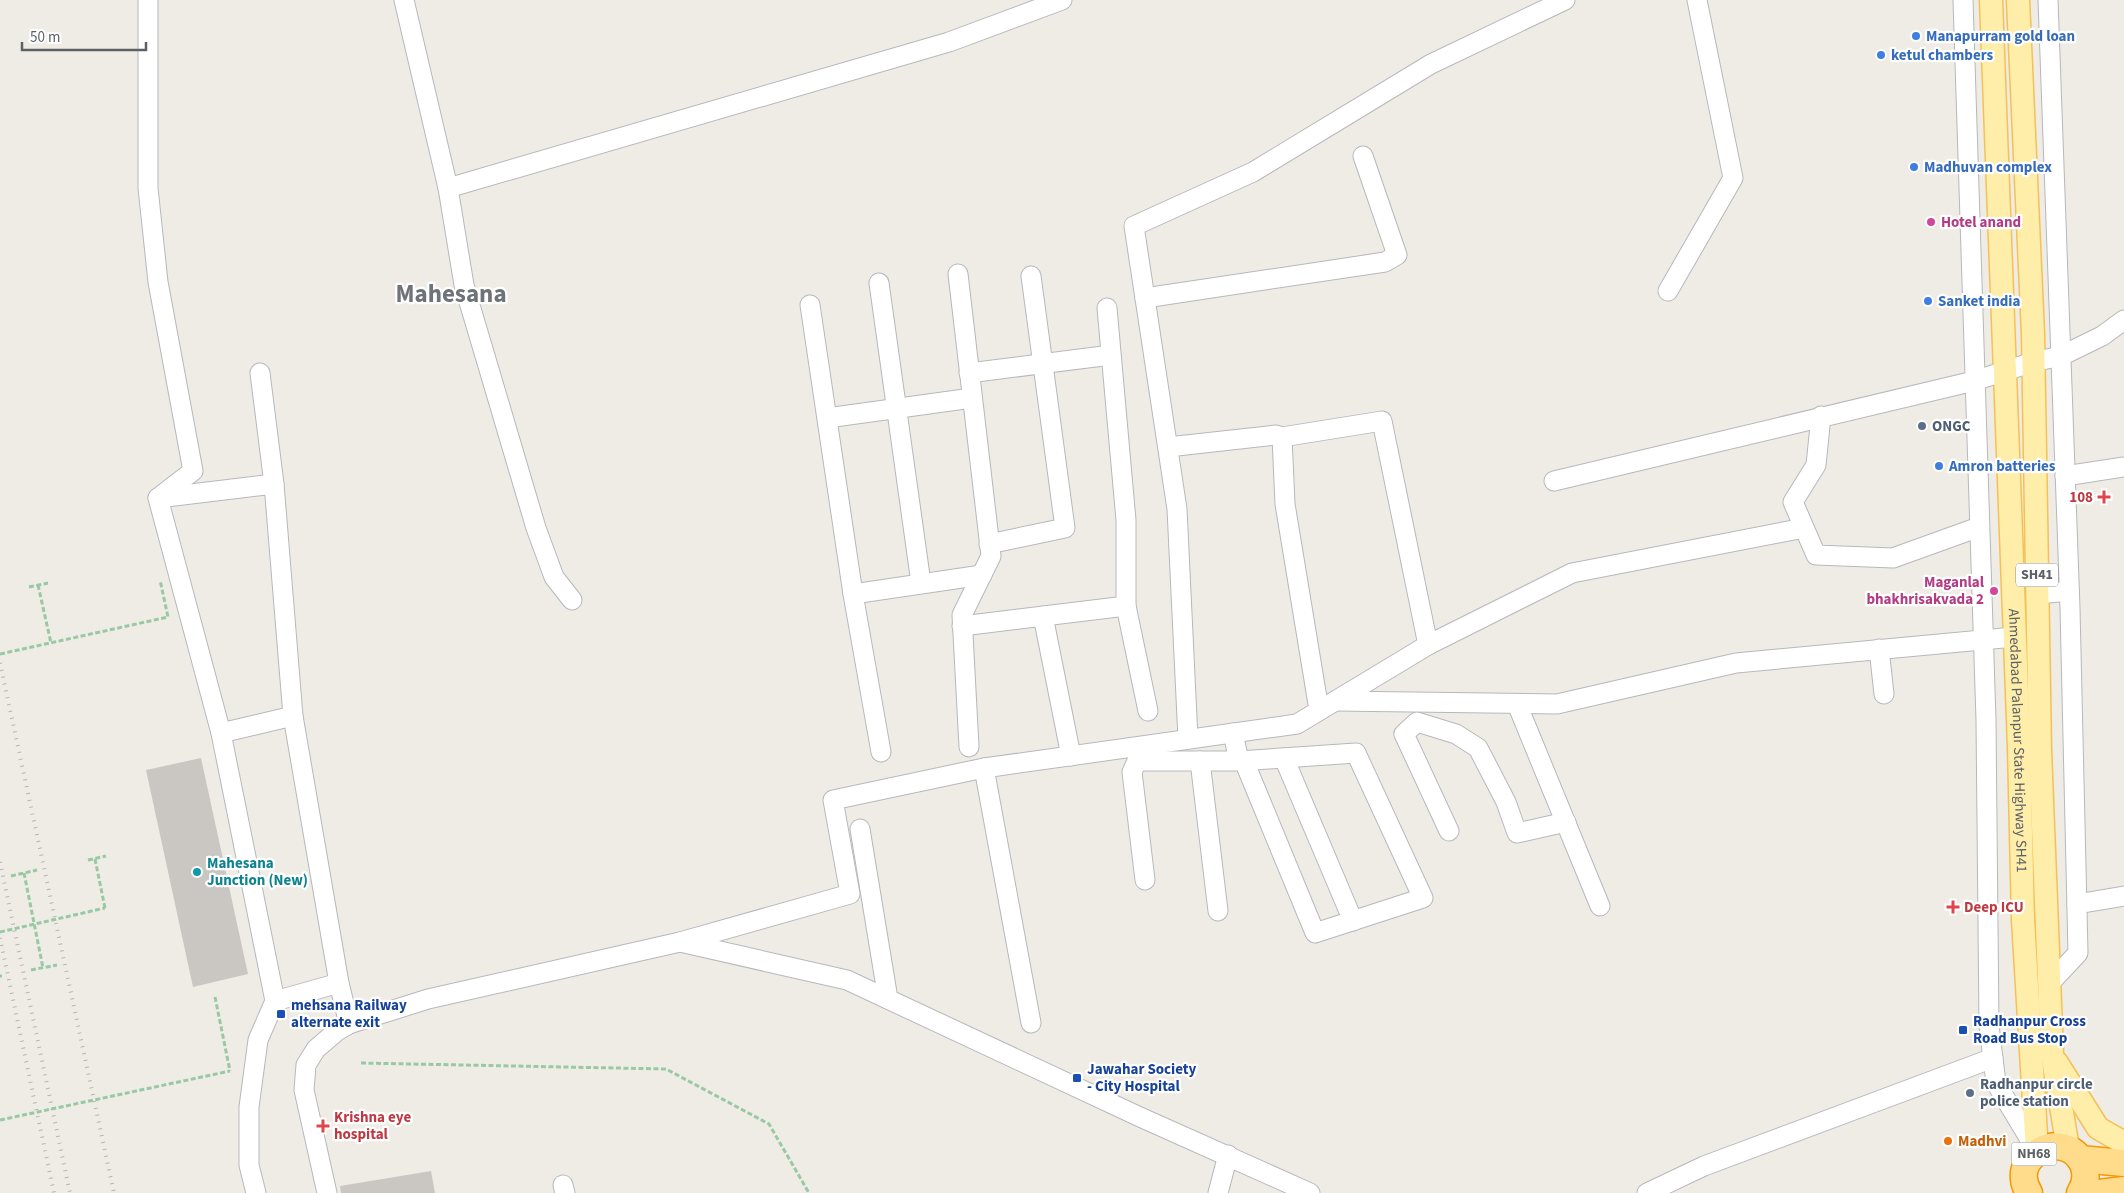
<svg xmlns="http://www.w3.org/2000/svg" width="2124" height="1193" font-family="'Source Sans 3',sans-serif">
  <rect width="100%" height="100%" fill="#efece5"/>
  <g fill="#cac7c2">
    <polygon points="201,758 248,974 193,987 146,770"/>
    <polygon points="431,1171 435,1193 341,1193 340,1186"/>
  </g>
  <g fill="none" stroke-linecap="round" stroke-linejoin="round">
    <defs>
      <g id="minor">
        <polyline points="148,0 148,188 158,282 193,471 158,498"/>
        <polyline points="404,0 448,188 464,285 536,528 554,577 572,600"/>
        <polyline points="1963,0 1986,720 1989,1026 1996,1083 2037,1151"/>
        <polyline points="2048,0 2070,608 2078,953 2049,984"/>
        <polyline points="448,188 949,42 1062,0"/>
        <polyline points="958,274 991,556 962,615 969,747"/>
        <polyline points="879,283 921,583"/>
        <polyline points="1668,291 1733,178 1697,0"/>
        <polyline points="1145,298 1385,262 1397,255 1363,156"/>
        <polyline points="810,305 853,594 982,575"/>
        <polyline points="969,373 1111,355"/>
        <polyline points="1821,416 1816,465 1793,502 1816,555 1893,558 1979,527"/>
        <polyline points="827,418 972,398"/>
        <polyline points="1282,437 1285,504 1319,710"/>
        <polyline points="1168,447 1276,435 1282,437 1382,421 1428,645"/>
        <polyline points="2065,476 2124,467"/>
        <polyline points="1554,481 1974,381 2033,362 2061,356 2102,336 2124,320"/>
        <polyline points="274,484 158,498 221,733 275,1001"/>
        <polyline points="989,544 1065,528 1031,276"/>
        <polyline points="853,594 881,752"/>
        <polyline points="2037,594 2069,591"/>
        <polyline points="1126,606 1148,711"/>
        <polyline points="1043,616 1071,756"/>
        <polyline points="962,626 1126,606 1126,520 1107,308"/>
        <polyline points="1879,649 1884,694"/>
        <polyline points="1335,701 1557,704 1736,663 2014,637"/>
        <polyline points="1517,704 1600,906"/>
        <polyline points="221,733 293,716"/>
        <polyline points="1188,739 1177,509 1134,226 1253,172 1431,64 1565,0"/>
        <polyline points="1284,758 1353,921"/>
        <polyline points="1200,761 1218,911"/>
        <polyline points="984,768 1031,1023"/>
        <polyline points="860,829 888,999"/>
        <polyline points="1449,831 1404,734 1417,722 1456,734 1478,748 1506,802 1517,833 1566,822"/>
        <polyline points="1145,880 1132,772 1137,761 1244,761 1315,933 1423,898 1356,753 1239,761 1233,733"/>
        <polyline points="2077,904 2124,896"/>
        <polyline points="680,942 850,894 833,800 984,768 1297,724 1428,645 1572,573 1804,528"/>
        <polyline points="339,983 349,1024"/>
        <polyline points="563,1185 565,1193"/>
        <polyline points="256,1193 249,1165 249,1107 258,1040 275,1001 339,983 293,716 274,484 260,373"/>
        <polyline points="327,1193 304,1090 306,1065 316,1049 337,1031 349,1024 428,999 680,942 847,980 1140,1117 1310,1193"/>
        <polyline points="1218,1193 1228,1155"/>
        <polyline points="1647,1193 1704,1166 1993,1058"/>
      </g>
      <g id="major">
        <path id="s1" d="M1991 0 2019 747 2023 920 2037 1151"/>
        <polyline points="2018,0 2033,334 2040,750 2052,1053 2068,1148"/>
        <polyline points="2057,1063 2098,1128 2124,1143"/>
      </g>
      <g id="highway">
        <polyline points="2080,1159 2124,1163"/>
        <path d="M2029 1193C2006 1156 2065 1126 2083 1164 2087 1174 2086 1184 2080 1193"/>
        <polyline points="2099,1193 2124,1190"/>
      </g>
    </defs>
    <use href="#minor" stroke="#b5b8bc" stroke-width="21"/>
    <use href="#major" stroke="#f5c058" stroke-width="25"/>
    <use href="#highway" stroke="#f49a00" stroke-width="29"/>
    <g stroke="#99c9a4" stroke-width="3" stroke-dasharray="5 2.5" stroke-linecap="butt">
      <polyline points="38,585 51,643"/>
      <polyline points="29,587 48,583"/>
      <polyline points="0,654 168,617 160,580"/>
      <polyline points="95,859 105,908"/>
      <polyline points="88,860 106,856"/>
      <polyline points="24,873 43,968"/>
      <polyline points="11,876 37,870"/>
      <polyline points="31,970 57,965"/>
      <polyline points="0,976 2,976"/>
      <polyline points="215,997 230,1071"/>
      <polyline points="361,1063 666,1069 769,1124 809,1193"/>
    </g>
    <use href="#minor" stroke="#fff" stroke-width="19"/>
    <use href="#major" stroke="#ffedaa" stroke-width="22"/>
    <use href="#highway" stroke="#ffdb8c" stroke-width="26"/>
    <g stroke="#b4b5b6" stroke-width="4" stroke-dasharray="1 6" stroke-linecap="butt">
      <polyline points="0,663 114,1193"/>
      <polyline points="0,862 70,1193"/>
      <polyline points="0,938 54,1193"/>
    </g>
    <g stroke="#99c9a4" stroke-width="3" stroke-dasharray="5 2.5" stroke-linecap="butt">
      <polyline points="0,932 105,908"/>
      <polyline points="0,1120 230,1071"/>
    </g>
  </g>
  <g fill="#3f7fe0" stroke="#fff" stroke-width="2">
    <circle cx="1916" cy="36" r="5"/>
    <circle cx="1881" cy="55" r="5"/>
    <circle cx="1914" cy="167" r="5"/>
    <circle cx="1928" cy="301" r="5"/>
    <circle cx="1939" cy="466" r="5"/>
  </g>
  <g fill="#d1479c" stroke="#fff" stroke-width="2">
    <circle cx="1931" cy="222" r="5"/>
    <circle cx="1994" cy="591" r="5"/>
  </g>
  <g fill="#5c6f8a" stroke="#fff" stroke-width="2">
    <circle cx="1922" cy="426" r="5"/>
    <circle cx="1970" cy="1093" r="5"/>
  </g>
  <g fill="#e0444e" stroke="#fff" stroke-width="2">
    <path d="M2101.5 489.5h5v5h5v5h-5v5h-5v-5h-5v-5h5z"/>
    <path d="M1950.5 899.5h5v5h5v5h-5v5h-5v-5h-5v-5h5z"/>
    <path d="M320.5 1118.5h5v5h5v5h-5v5h-5v-5h-5v-5h5z"/>
  </g>
  <circle fill="#0f9aa8" stroke="#fff" stroke-width="2" cx="197" cy="872" r="5"/>
  <g fill="#1a4fb4" stroke="#fff" stroke-width="2">
    <rect x="276" y="1009" width="10" height="10" rx="2.5"/>
    <rect x="1958" y="1025" width="10" height="10" rx="2.5"/>
    <rect x="1072" y="1073" width="10" height="10" rx="2.5"/>
  </g>
  <circle fill="#e8710a" stroke="#fff" stroke-width="2" cx="1948" cy="1141" r="5"/>
  <g text-anchor="middle" dominant-baseline="central" stroke-width="4.5" stroke-linejoin="round" paint-order="stroke">
    <g fill="#fff" stroke="#8d9094" stroke-width="1">
      <rect x="2016" y="563.5" width="42" height="23" rx="4"/>
      <rect x="2011.5" y="1142.5" width="45" height="23" rx="4"/>
    </g>
    <g font-size="14" font-weight="bold" fill="#5c6166">
      <text x="2037" y="575">SH41</text>
      <text x="2034" y="1154">NH68</text>
    </g>
    <g font-size="15" font-weight="bold" fill="#366cbe" stroke="#fff" text-anchor="start">
      <text x="1926" y="36">Manapurram gold loan</text>
      <text x="1891" y="55">ketul chambers</text>
      <text x="1924" y="167">Madhuvan complex</text>
      <text x="1938" y="301">Sanket india</text>
      <text x="1949" y="466">Amron batteries</text>
    </g>
    <g font-size="15" font-weight="bold" fill="#b23c85" stroke="#fff" text-anchor="start">
      <text x="1941" y="222">Hotel anand</text>
      <text x="1984" y="582" text-anchor="end">Maganlal<tspan x="1984" dy="17">bhakhrisakvada 2</tspan></text>
    </g>
    <g font-size="15" font-weight="bold" fill="#4e5e75" stroke="#fff" text-anchor="start">
      <text x="1932" y="426">ONGC</text>
      <text x="1980" y="1084">Radhanpur circle<tspan x="1980" dy="17">police station</tspan></text>
    </g>
    <g font-size="15" font-weight="bold" fill="#be3a42" stroke="#fff" text-anchor="start">
      <text x="2093" y="497" text-anchor="end">108</text>
      <text x="1964" y="907">Deep ICU</text>
      <text x="334" y="1117">Krishna eye<tspan x="334" dy="17">hospital</tspan></text>
    </g>
    <g font-size="15" fill="#5c6166" stroke="#fff">
      <text stroke="none"><textPath href="#s1" startOffset="741">Ahmedabad Palanpur State Highway SH41</textPath></text>
    </g>
    <g font-size="15" font-weight="bold" fill="#0d838f" stroke="#fff" text-anchor="start">
      <text x="207" y="863">Mahesana<tspan x="207" dy="17">Junction (New)</tspan></text>
    </g>
    <g font-size="15" font-weight="bold" fill="#164399" stroke="#fff" text-anchor="start">
      <text x="291" y="1005">mehsana Railway<tspan x="291" dy="17">alternate exit</tspan></text>
      <text x="1973" y="1021">Radhanpur Cross<tspan x="1973" dy="17">Road Bus Stop</tspan></text>
      <text x="1087" y="1069">Jawahar Society<tspan x="1087" dy="17">- City Hospital</tspan></text>
    </g>
    <g font-size="15" font-weight="bold" fill="#c56008" stroke="#fff" text-anchor="start">
      <text x="1958" y="1141">Madhvi</text>
    </g>
    <g font-size="25" font-weight="bold" fill="#6d7378" stroke="#fff">
      <text x="451" y="294">Mahesana</text>
    </g>
  </g>
  <path d="M22 42v8h124v-8" fill="none" stroke="#5c6166" stroke-width="2.5"/>
  <text x="30" y="42" font-size="15" fill="#5c6166" stroke="#ffffff" stroke-width="4" paint-order="stroke">50 m</text>
</svg>
